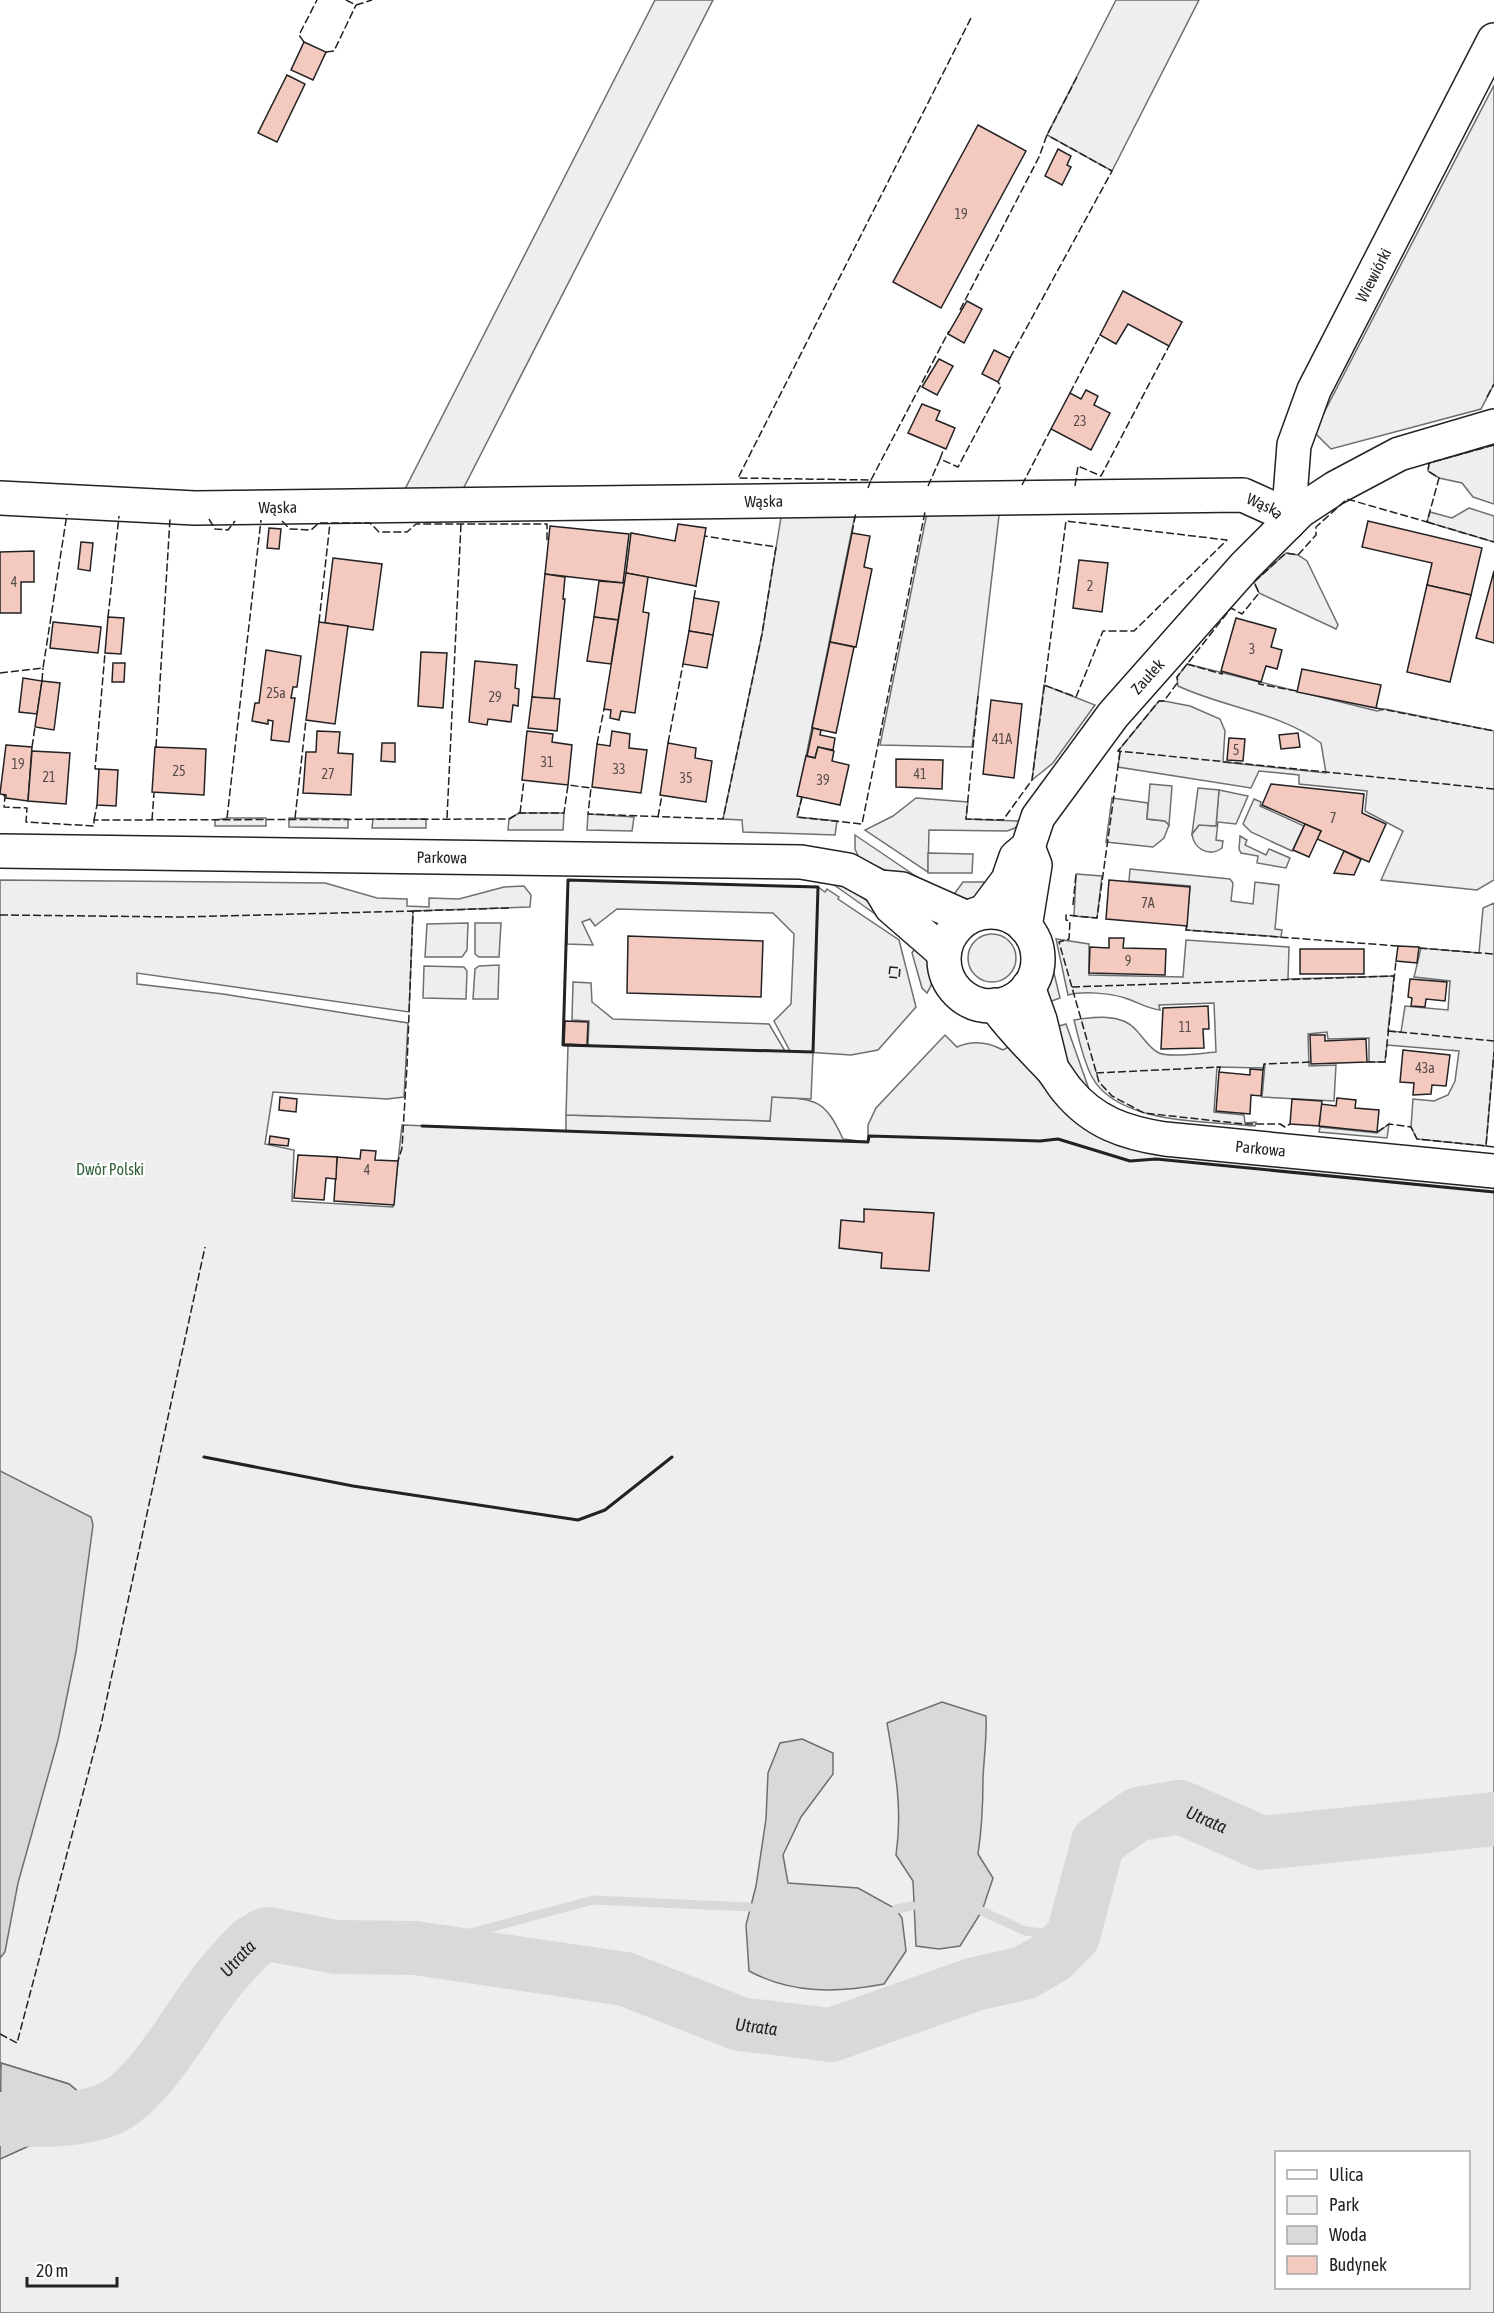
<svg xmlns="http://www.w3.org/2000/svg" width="1494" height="2313" font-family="'Asap Condensed',sans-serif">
  <rect width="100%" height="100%" fill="#fff"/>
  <g fill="#eee" stroke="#6f6f6f" stroke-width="1.5" fill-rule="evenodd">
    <polygon points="655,0 713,0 462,491 402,495"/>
    <polygon points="1116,0 1199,0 1112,171 1047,135"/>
    <polygon points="1494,85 1494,384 1481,409 1331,449 1314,432"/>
    <polygon points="1494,445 1494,504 1473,497 1462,483 1439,478 1428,471 1429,463"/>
    <polygon points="1000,507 972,747 880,745 927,513"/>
    <polygon points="1469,508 1494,516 1494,542 1427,522 1430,512 1452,518"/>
    <polygon points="856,510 798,796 802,797 797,817 837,821 835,835 743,832 742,820 723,819 762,634 782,511"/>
    <polygon points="1286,553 1298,555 1307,561 1338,625 1336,629 1259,593 1254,582"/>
    <path d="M1187 664 1377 711 1385 709 1494 731V880L1477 890 1381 880 1403 831 1365 811 1367 791 1299 784V775L1259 771 1251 788 1118 767 1120 752 1118 751 1159 701H1164L1190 706 1220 719 1225 731 1223 762 1326 773 1321 743C1279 712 1225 708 1178 686L1177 677Z"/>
    <polygon points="1044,685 1095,705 1053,763 1032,780"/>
    <path d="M1219 790 1248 796 1236 824 1218 822 1216 840 1223 841 1222 848C1210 857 1194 850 1192 834L1199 825 1216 826Z"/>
    <polygon points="916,798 968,802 966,819 1021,821 1015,828 1007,831 929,830 928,872 865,830 893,816"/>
    <polygon points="1112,798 1148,803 1147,819 1165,821 1169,825 1164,838 1153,847 1106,842"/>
    <polygon points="1254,799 1261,802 1260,806 1304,826 1292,851 1251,832 1243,824"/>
    <polygon points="519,813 564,813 563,830 508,830 509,819"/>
    <polygon points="588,814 634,817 632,831 587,830"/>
    <polygon points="228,818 266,818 266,826 215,826 215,820"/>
    <polygon points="289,818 348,819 348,828 289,827"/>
    <polygon points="373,819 426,819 426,828 372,828"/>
    <polygon points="855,835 917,877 932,892 859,858 855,849"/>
    <polygon points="1240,836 1247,840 1245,845 1266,855 1269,849 1290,858 1286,868 1257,863 1258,856 1241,853 1239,849"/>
    <polygon points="1130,869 1230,879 1233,883 1231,901 1253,904 1255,882 1279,885 1275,929 1282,930 1281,937 1186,930 1190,886 1129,881"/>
    <polygon points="1076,874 1102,876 1097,918 1074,916"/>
    <path d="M0 880 325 883 377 898 407 899V906L429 907V898L459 899 504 887 524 886 531 895 530 907 413 911 409 1012 137 973V984L223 994 408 1023 404 1097 387 1099 273 1092 265 1144 294 1150 292 1201 393 1207 402 1125 566 1131V1115L770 1121 771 1097C814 1099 824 1097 843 1139L868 1142V1125L876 1108 945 1035 957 1047C973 1040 988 1042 1003 1050L1012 1045 1064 1109 1494 1186V2313H0V2159L55 2134 99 2120 105 2105 86 2098 69 2084 1 2063 0 2070ZM1276 2152H1468V2288H1276Z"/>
    <polygon points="568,880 818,887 825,892 827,889 839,897 838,899 899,940 916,1007 878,1050 851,1055 790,1051 774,1021 791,1004 794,934 773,913 617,909 595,926 590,919 582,922 593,945 567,944"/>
    <path d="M827 880C858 890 881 909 902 933Z"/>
    <polygon points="963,882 984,882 987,887 995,887 967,904 952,897"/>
    <path d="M1494 903V1052L1486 1146 1417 1139 1411 1127 1413 1099 1434 1101 1448 1095 1455 1081 1459 1051 1387 1045 1385 1062H1369V1038L1328 1039 1327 1032 1308 1034 1309 1066 1336 1065 1334 1101 1262 1097 1265 1064 1263 1068 1217 1067 1214 1112 1244 1115 1245 1123 1256 1122 1255 1126C1208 1121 1118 1125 1092 1077 1083 1060 1079 1039 1074 1020 1093 1017 1122 1013 1136 1030 1143 1037 1150 1049 1159 1053 1170 1058 1203 1053 1216 1052L1214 1003 1159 1005 1160 1010C1145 1008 1138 1002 1125 998 1110 993 1083 991 1068 995L1056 939 1089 944V975L1183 977 1186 940 1289 947 1288 979 1394 976 1388 1031 1401 1032 1405 1006 1448 1010 1450 981 1414 977 1421 948 1479 953 1483 908Z"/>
    <polygon points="468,923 467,950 462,957 425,957 427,924"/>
    <polygon points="475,923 501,923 499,957 479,957 475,954"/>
    <circle cx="992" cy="958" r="24"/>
    <path d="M920 941C931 959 940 974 927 993L922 988 912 953Z"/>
    <polygon points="1048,948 1060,998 1049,1002 1044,987"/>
    <polygon points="499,965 498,999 473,999 475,969 479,966"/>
    <polygon points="424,966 464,967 467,971 466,999 423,998"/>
    <polygon points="573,982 591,983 592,1002 613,1019 769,1024 785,1051 588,1046 589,1021 572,1020"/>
    <polygon points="1066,1024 1090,1092 1071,1071 1052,1028"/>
    <polygon points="1389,1124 1387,1138 1319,1132 1320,1127 1377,1133"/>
  </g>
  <g fill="#ededed" stroke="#6f6f6f" stroke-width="1.5">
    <polygon points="1150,784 1172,786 1169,825 1165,821 1147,819"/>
    <polygon points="1198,788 1219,790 1216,826 1199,825 1192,834"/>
    <polygon points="928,853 973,854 972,873 928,873"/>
    <polygon points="568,1045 813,1052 811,1099 772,1097 770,1121 566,1115"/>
  </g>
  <g fill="#d9d9d9" stroke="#6f6f6f" stroke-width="1.5">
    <polygon points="0,1471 91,1517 93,1525 76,1652 58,1740 18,1883 5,1952 0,1958"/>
    <path d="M942 1702 986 1716C987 1737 984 1757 983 1778 983 1804 982 1828 978 1854L993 1878 982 1911 960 1946 939 1949 916 1946 913 1881 896 1855C903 1809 895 1768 887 1723Z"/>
    <path d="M802 1739 833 1753V1774L801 1817 783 1855 788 1883 858 1888 896 1909 902 1918 906 1951 884 1984C837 1993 792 1994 749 1971L746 1925 756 1886 766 1819 768 1773 780 1743Z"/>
    <polygon points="1,2063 69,2084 86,2098 105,2105 99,2120 55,2134 0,2159"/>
  </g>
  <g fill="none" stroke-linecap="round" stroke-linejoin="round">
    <g stroke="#d9d9d9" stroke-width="9">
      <polyline points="896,1909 912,1906"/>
      <polyline points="982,1911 1025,1931 1073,1936"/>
      <polyline points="415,1948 593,1900 749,1907"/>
    </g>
    <path stroke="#d9d9d9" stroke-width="54" id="s1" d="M0 2119C33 2120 69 2122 101 2112 150 2098 191 2008 227 1969 239 1956 251 1939 268 1934L336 1947 415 1948 625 1979 740 2024 831 2035 975 1984 1024 1973 1052 1957 1073 1936 1098 1842 1138 1814 1180 1807 1262 1843 1494 1819"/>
  </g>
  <g fill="#f3c9c0" stroke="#222" stroke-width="1.5">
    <polygon points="304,42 326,52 313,80 291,70"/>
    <polygon points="287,75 305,84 277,142 258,133"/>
    <polygon points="978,125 1026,151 941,308 893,282"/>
    <polygon points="1058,149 1071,156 1067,165 1071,167 1062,185 1045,176"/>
    <polygon points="1123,291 1182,322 1169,346 1128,324 1116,344 1100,335"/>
    <polygon points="967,301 982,309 964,343 948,334"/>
    <polygon points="994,350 1010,358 998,382 982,374"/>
    <polygon points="939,359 953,366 937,395 922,387"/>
    <polygon points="1086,390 1098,396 1094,405 1110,413 1091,450 1051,429 1070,393 1081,399"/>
    <polygon points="922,404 940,411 936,420 955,428 946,449 908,433"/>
    <polygon points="1368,521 1482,548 1471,595 1427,585 1432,563 1362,547"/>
    <polygon points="678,524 706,528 696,586 626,573 631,533 675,541"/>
    <polygon points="550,526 629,534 623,583 545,574"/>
    <polygon points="269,528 281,529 279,549 267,548"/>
    <polygon points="852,533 870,536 864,567 872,569 856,647 830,642"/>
    <polygon points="81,542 93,543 90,571 78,569"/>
    <polygon points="34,551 34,582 21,582 21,613 0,613 0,552"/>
    <polygon points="333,558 382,564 373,630 325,623"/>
    <polygon points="1079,560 1108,563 1102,612 1073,608"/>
    <polygon points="1494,571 1494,643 1476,638"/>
    <polygon points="626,573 648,577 643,612 649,613 635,713 621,711 619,720 610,718 611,710 604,709"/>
    <polygon points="545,574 565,577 563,599 565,599 554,700 532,697"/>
    <polygon points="599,581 624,583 618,620 594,617"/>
    <polygon points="1427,585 1471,595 1450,682 1407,672"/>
    <polygon points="694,598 719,602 713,635 689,631"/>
    <polygon points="108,617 124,618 121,654 105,653"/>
    <polygon points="594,617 618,620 611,664 587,661"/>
    <polygon points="1236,618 1276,629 1271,647 1282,650 1277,669 1266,666 1261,682 1221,671"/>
    <polygon points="53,622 101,627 98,653 50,648"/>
    <polygon points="319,622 348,626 335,724 306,720"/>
    <polygon points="689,631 713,635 707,668 683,664"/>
    <polygon points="830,642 854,647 836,733 812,728"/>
    <polygon points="266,650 301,656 297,687 293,687 291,698 295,698 289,742 271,740 273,721 268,720 268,724 252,721 255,703 259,703"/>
    <polygon points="421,652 447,653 443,708 418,706"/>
    <polygon points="475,661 517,665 515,688 519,689 518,706 513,705 511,722 488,719 487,725 469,722"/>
    <polygon points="113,663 125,663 124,682 112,682"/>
    <polygon points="1302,669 1381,685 1376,708 1297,692"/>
    <polygon points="23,678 42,681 37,714 19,712"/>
    <polygon points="42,681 60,683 54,730 35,727"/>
    <polygon points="532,697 560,699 557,731 528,728"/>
    <polygon points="991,700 1022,704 1014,778 983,774"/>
    <polygon points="813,728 821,730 820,735 835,738 833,750 818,747 815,758 807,756"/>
    <polygon points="317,731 340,732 338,753 353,754 351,795 303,793 306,752 316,752"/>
    <polygon points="527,731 553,734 552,742 572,745 568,785 522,780"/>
    <polygon points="612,731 630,734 629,748 647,750 641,793 592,787 597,744 610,746"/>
    <polygon points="1298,733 1300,747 1281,749 1279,735"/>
    <polygon points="1229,738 1245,739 1243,761 1227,760"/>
    <polygon points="382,743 395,743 395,762 381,761"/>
    <polygon points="668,743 696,748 695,758 712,761 706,802 660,795"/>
    <polygon points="6,745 32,747 28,801 6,798 6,795 0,794"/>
    <polygon points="155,747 206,749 204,795 152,792"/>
    <polygon points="818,747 834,751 832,761 849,765 840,805 797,796 806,756 815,758"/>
    <polygon points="32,751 70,753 66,804 28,801"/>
    <polygon points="896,759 943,760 942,789 896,787"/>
    <polygon points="99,769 118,770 116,806 97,805"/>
    <polygon points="1271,784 1364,794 1362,813 1386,824 1369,862 1317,839 1321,831 1262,805"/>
    <polygon points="1305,824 1321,831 1309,857 1293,850"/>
    <polygon points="1344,851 1361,859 1354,875 1334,873"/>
    <polygon points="1109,880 1190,887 1187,926 1106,919"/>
    <polygon points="628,936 763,941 761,997 627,993"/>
    <polygon points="1109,938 1124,938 1123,948 1166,949 1165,975 1089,973 1090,947 1109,948"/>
    <polygon points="1398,946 1419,947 1417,963 1396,961"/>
    <rect x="1300" y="949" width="64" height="25"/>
    <polygon points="1410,979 1447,982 1445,1001 1426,999 1425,1007 1411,1006 1412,998 1408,997"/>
    <polygon points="1208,1006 1209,1029 1203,1029 1204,1048 1161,1049 1163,1008"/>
    <polygon points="565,1021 588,1022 587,1045 564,1044"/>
    <polygon points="1310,1035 1325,1035 1325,1041 1366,1039 1367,1062 1311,1064"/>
    <polygon points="1403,1050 1450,1055 1446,1086 1432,1085 1431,1094 1413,1095 1414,1083 1400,1082"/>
    <polygon points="1250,1069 1263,1070 1261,1096 1251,1095 1250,1114 1216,1111 1219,1072 1250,1075"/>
    <polygon points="280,1097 297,1099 296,1112 279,1110"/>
    <polygon points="1337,1098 1356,1100 1355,1108 1379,1110 1377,1132 1319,1126 1321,1104 1336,1106"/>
    <polygon points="1292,1099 1322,1101 1319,1126 1290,1124"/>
    <polygon points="270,1136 289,1139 288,1146 269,1144"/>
    <polygon points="361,1150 376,1151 375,1160 398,1161 394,1205 334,1201 337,1157 360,1159"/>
    <polygon points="298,1155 337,1157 336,1179 326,1178 324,1200 294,1198"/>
    <polygon points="864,1209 934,1213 929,1271 881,1268 882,1253 839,1248 841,1220 864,1222"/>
  </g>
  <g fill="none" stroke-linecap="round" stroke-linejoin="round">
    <defs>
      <g id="minor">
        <path id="s2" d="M0 498 195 508 1243 495 1274 509 1288 523"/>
        <path id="s3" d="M1288 523 1294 445 1314 390 1494 40"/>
        <path id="s4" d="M0 851 801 862 848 870 879 887 902 889 967 918"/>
        <polyline points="879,887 891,907 944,953"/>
        <path id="s5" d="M984 912 1008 880 1016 857 1028 847 1038 817 1113 715 1245 566 1300 511 1335 488 1399 454 1494 426"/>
        <circle cx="991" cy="959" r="47"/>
        <polyline points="1025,927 1035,865 1028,847"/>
        <polyline points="1028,987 1040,1020 1052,1069"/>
        <path id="s6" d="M995 1005C1012 1029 1031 1047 1051 1068 1057 1075 1061 1083 1067 1090 1093 1122 1125 1133 1165 1139L1494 1171"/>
      </g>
    </defs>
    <use href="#minor" stroke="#222" stroke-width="36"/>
    <use href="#minor" stroke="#fff" stroke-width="33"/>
    <g stroke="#222" stroke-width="1.5" stroke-dasharray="8 3" stroke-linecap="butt">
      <polyline points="346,0 356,5 372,0"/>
      <polyline points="304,42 299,35 317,0"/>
      <polyline points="326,52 334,51 356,5"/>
      <polyline points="960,310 1039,157 1047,135 1077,77"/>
      <polyline points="1010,358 1112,171 1047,135"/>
      <polyline points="1070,393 1100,335"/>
      <polyline points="1487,397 1494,384"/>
      <polyline points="1494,445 1429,463 1428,471 1439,478 1427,522 1347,499 1316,527 1316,535 1298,555 1286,553 1254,582 1259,593 1242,614 1231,608 1177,677 1178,682 1164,701 1159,701 1118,751 1494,789"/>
      <polyline points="940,459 944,448"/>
      <polyline points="871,480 949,331"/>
      <polyline points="1022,485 1051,429"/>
      <polyline points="928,486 940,459 958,467 1001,386 998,382"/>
      <polyline points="1075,486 1078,466 1101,476 1169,346"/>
      <polyline points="868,488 871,480 738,478 971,18"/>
      <polyline points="209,519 215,529 228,530 235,521"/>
      <polyline points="282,521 290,529 311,530 319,523 370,523 379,532 407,532 416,524 547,524 547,543"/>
      <polyline points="1427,522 1494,542"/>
      <polyline points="852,533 856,512"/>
      <polyline points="694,598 696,586"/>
      <polyline points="108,617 119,516"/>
      <polyline points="319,622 330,523"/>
      <polyline points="1187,664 1222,674 1222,671"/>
      <polyline points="0,673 43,668 67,514"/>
      <polyline points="42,681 43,668"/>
      <polyline points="1259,681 1259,684 1297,691"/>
      <polyline points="978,696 966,819 1003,820 1032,780 1066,521 1227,540 1134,631 1103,631 1076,697 1044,685"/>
      <polyline points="1376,708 1494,731"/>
      <polyline points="668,743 683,664"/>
      <polyline points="597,744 604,709"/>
      <polyline points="32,747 35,727"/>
      <polyline points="156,747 170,519"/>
      <polyline points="1120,752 1097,918 1066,915 1066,920 1070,921 1069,939 1059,942 1099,1082 1112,1096 1144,1113 1244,1124 1280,1124 1285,1127 1290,1124"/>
      <polyline points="99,769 95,769 105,653"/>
      <polyline points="3,795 5,796 4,807 27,808 26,822 94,826 94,820 509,819 519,813 564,813 568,785 591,788 588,814 723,819 762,634 776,547 704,536"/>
      <polyline points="802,797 797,817 862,824 925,512"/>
      <polyline points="520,813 524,780"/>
      <polyline points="658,817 662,795"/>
      <polyline points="227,818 261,520"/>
      <polyline points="295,818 306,720"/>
      <polyline points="447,818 461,524"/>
      <polyline points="94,820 97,805"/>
      <polyline points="152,820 154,793"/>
      <polyline points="1073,905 1076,874"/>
      <polyline points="413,911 510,908"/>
      <polyline points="0,915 182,917 413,911 407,1066 402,1148 398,1161"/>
      <polyline points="1187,926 1186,930 1398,946"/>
      <polyline points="1419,948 1494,954"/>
      <polygon points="890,967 900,968 899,978 889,977"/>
      <polyline points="1072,987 1394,976"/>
      <polyline points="1388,1031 1494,1041"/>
      <polyline points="1367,1062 1385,1062 1396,961"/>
      <polyline points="1263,1070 1264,1064 1311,1062"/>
      <polyline points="1096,1073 1220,1067 1219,1072"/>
      <polyline points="1377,1132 1389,1124 1411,1127 1417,1139 1486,1146 1494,1052"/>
      <polyline points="1486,1146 1494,1147"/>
      <polyline points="0,2034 17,2043 101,1725 205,1247"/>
    </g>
    <g stroke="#222" stroke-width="3">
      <polygon points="568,880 818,887 813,1052 563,1045"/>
      <polyline points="422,1126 868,1142 869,1136 1040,1141 1058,1139 1130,1161 1156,1159 1494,1192"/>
      <polyline points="204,1457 353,1486 578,1520 605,1510 672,1457"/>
    </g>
  </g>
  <g text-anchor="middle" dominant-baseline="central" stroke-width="4.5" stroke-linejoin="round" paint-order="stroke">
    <g font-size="14" fill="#564c4a">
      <text x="961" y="214">19</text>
      <text x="1080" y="421">23</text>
      <text x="14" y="582">4</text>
      <text x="1090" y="586">2</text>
      <text x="1252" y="649">3</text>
      <text x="276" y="693">25a</text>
      <text x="495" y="697">29</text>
      <text x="1002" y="739">41A</text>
      <text x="1236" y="750">5</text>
      <text x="547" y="762">31</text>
      <text x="18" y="764">19</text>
      <text x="619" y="769">33</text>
      <text x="179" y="771">25</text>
      <text x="328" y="774">27</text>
      <text x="920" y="774">41</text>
      <text x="49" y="777">21</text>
      <text x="686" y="778">35</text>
      <text x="823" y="780">39</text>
      <text x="1333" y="818">7</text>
      <text x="1148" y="903">7A</text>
      <text x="1128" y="961">9</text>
      <text x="1185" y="1027">11</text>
      <text x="1425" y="1068">43a</text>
      <text x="367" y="1170">4</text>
    </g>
    <g font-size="16" fill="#222" stroke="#fff">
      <text stroke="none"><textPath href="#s3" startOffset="266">Wiewiórki</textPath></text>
      <text stroke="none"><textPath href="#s2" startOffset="764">Wąska</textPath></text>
      <text stroke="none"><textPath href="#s2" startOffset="278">Wąska</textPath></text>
      <text stroke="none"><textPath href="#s2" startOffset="1268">Wąska</textPath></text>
      <text stroke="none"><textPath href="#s5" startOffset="290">Zaułek</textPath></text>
      <text stroke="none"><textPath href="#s4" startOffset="442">Parkowa</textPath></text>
      <text stroke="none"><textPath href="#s6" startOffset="320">Parkowa</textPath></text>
    </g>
    <g font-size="16" fill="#2f5e38" stroke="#fff">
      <text x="110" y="1169">Dwór Polski</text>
    </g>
    <g font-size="18" font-style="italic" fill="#222" stroke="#fff">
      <text stroke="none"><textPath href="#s1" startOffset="1408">Utrata</textPath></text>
      <text stroke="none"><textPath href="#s1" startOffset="310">Utrata</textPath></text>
      <text stroke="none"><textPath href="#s1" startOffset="850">Utrata</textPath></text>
    </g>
  </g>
  <rect x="1275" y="2151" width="195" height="138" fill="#ffffff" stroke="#a7a7a7" stroke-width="1.5"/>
  <rect x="1287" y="2170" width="30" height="9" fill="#ffffff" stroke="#a7a7a7" stroke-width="1.5"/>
  <text x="1329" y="2181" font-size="18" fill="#222222">Ulica</text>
  <rect x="1287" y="2196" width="30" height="18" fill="#eeeeee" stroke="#a7a7a7" stroke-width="1.5"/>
  <text x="1329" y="2211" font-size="18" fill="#222222">Park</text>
  <rect x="1287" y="2226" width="30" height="18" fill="#d9d9d9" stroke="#a7a7a7" stroke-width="1.5"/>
  <text x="1329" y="2241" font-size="18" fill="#222222">Woda</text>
  <rect x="1287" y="2256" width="30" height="18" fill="#f3c9c0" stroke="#a7a7a7" stroke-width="1.5"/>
  <text x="1329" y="2271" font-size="18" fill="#222222">Budynek</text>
  <path d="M27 2277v9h90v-9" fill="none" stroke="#222222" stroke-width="3"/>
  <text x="36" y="2277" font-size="18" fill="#222222" stroke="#ffffff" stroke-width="4.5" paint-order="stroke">20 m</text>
</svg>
